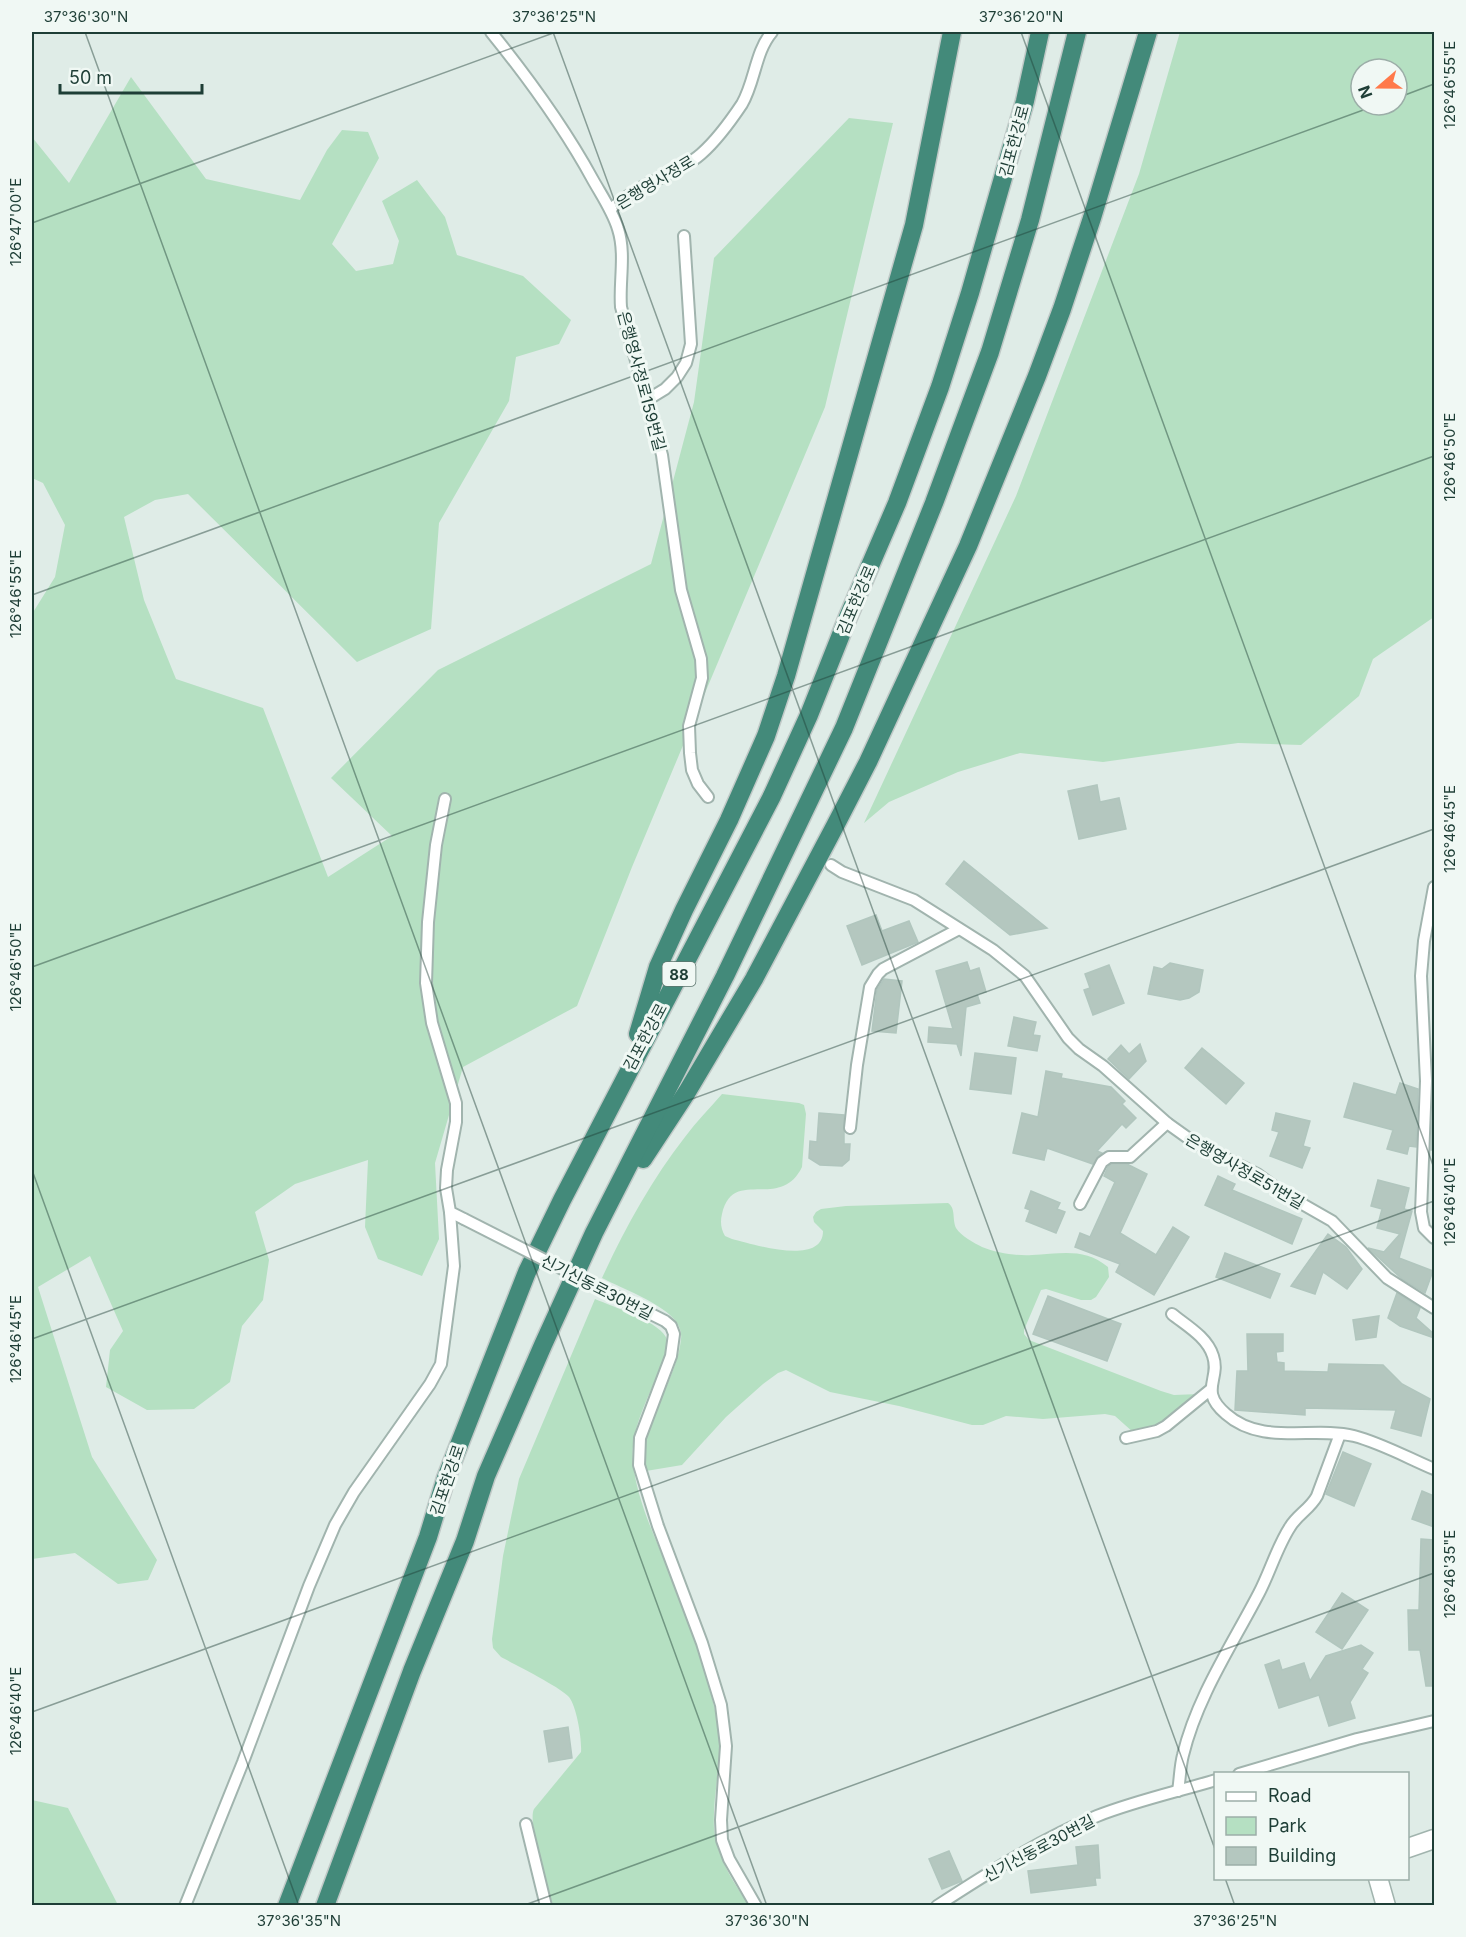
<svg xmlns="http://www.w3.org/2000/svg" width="1466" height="1937" font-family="Inter,'Noto Sans KR',sans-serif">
  <rect width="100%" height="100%" fill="#dfece7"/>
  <g fill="#b5e0c2" fill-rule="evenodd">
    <path d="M1180 32H1434V617L1373 659 1359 696 1301 745 1238 743 1103 762 1020 753 958 772 889 802 864 823 1016 496 1139 174ZM1361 69H1397V105H1361Z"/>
    <polygon points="131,77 206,179 300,200 327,150 342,130 368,132 379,158 332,244 356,271 393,264 399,241 382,201 417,180 445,217 457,255 523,276 571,320 559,344 516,357 509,401 439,523 431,629 357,662 188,494 155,500 124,517 144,600 176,679 263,708 328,877 392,836 331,778 438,670 651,564 694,402 714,258 849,118 893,123 825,407 632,867 577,1006 463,1067 435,1163 439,1239 422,1276 378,1259 365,1227 368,1160 295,1184 255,1212 269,1260 263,1300 242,1326 230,1382 194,1409 147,1410 106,1387 110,1350 123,1331 90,1256 38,1287 92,1457 157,1560 148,1580 118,1584 75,1553 32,1559 32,614 55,577 65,525 43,483 32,478 32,137 69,183"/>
    <path d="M722 1094 799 1103 804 1105 806 1114 802 1167C780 1212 733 1166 722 1214 720 1222 721 1229 725 1236L732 1239C752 1244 823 1267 823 1231L814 1222 813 1217 816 1212 821 1209 846 1206 948 1203C956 1208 952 1219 956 1228 961 1236 974 1243 982 1247 997 1253 1017 1256 1032 1255 1060 1254 1084 1247 1108 1267L1109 1277 1096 1297 1091 1300H1081L1046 1289 1041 1290 1024 1330V1334L1029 1340 1161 1391 1174 1395 1199 1394 1157 1427 1134 1433 1115 1416 1105 1414 1043 1419 1006 1416 983 1425H972L899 1406 830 1392 786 1370 778 1373 763 1384 726 1417 682 1465 646 1471C645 1460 644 1450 646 1439 654 1407 678 1371 681 1339 682 1332 679 1324 673 1318 657 1301 623 1289 602 1278 624 1230 652 1179 685 1137 696 1122 709 1109 722 1094Z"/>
    <path d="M595 1299C611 1306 664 1323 667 1340 669 1350 663 1362 659 1371 648 1399 630 1430 633 1461 636 1498 654 1535 668 1569 687 1618 706 1668 717 1719 725 1756 712 1791 714 1828 717 1857 733 1882 749 1905H553C548 1887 527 1822 534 1809L581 1752C582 1740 577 1707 569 1697 562 1688 514 1664 501 1657L493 1648 492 1639 503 1556 519 1479Z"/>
    <polygon points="32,1800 68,1808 118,1905 32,1905"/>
  </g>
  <g fill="#b4c7bf" stroke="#b1c6be" stroke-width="1.5">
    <polygon points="1097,785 1100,802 1119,798 1126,829 1079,839 1068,791"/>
    <polygon points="964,861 1047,928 1010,935 946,884"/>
    <polygon points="876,915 882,931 909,921 918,942 862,965 847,926"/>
    <polygon points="967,962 970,971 979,968 986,992 977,994 980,1003 966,1007 961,1056 957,1044 928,1042 929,1027 953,1029 936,971"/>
    <polygon points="1170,963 1203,970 1199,992 1189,998 1180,1000 1148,994 1154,967 1162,969"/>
    <polygon points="1109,965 1124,1003 1093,1015 1084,990 1090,988 1085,974"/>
    <polygon points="884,979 902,981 896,1033 872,1031 877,990"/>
    <polygon points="1014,1017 1036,1022 1033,1035 1040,1036 1037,1051 1008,1046"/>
    <polygon points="1140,1044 1146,1061 1129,1079 1108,1059 1121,1045 1129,1054"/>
    <polygon points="1202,1048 1244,1083 1226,1104 1185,1068"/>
    <polygon points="975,1053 1016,1058 1011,1094 970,1089"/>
    <polygon points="1046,1071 1062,1074 1061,1078 1111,1087 1125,1101 1122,1104 1136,1118 1126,1128 1122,1124 1097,1151 1102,1153 1093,1164 1047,1148 1044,1160 1013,1153 1022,1113 1038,1117"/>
    <polygon points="1354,1083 1396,1095 1400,1083 1418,1089 1416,1147 1409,1146 1407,1154 1387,1149 1393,1130 1344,1117"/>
    <polygon points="1433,1093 1434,1093 1434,1150 1431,1150"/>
    <polygon points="819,1113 844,1115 844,1144 850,1144 849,1160 842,1166 820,1165 809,1158 810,1141 817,1142"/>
    <polygon points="1276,1113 1310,1121 1303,1146 1310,1148 1302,1168 1270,1156 1279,1132 1272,1130"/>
    <polygon points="1111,1164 1127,1164 1147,1174 1120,1233 1156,1255 1173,1227 1189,1237 1154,1295 1116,1272 1120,1264 1075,1247 1080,1233 1090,1237 1115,1182 1104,1176 1108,1167"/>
    <polygon points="1218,1176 1235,1184 1232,1190 1302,1219 1292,1244 1205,1205"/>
    <polygon points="1378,1180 1409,1188 1404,1209 1412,1211 1399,1258 1433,1271 1425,1293 1402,1279 1368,1248 1384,1252 1400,1234 1377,1228 1382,1209 1371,1206"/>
    <polygon points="1031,1191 1060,1203 1057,1209 1065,1212 1056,1233 1026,1221 1030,1210 1025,1208"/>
    <polygon points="1328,1234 1346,1247 1362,1269 1347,1289 1323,1272 1315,1294 1291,1286"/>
    <polygon points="1225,1253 1280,1274 1270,1298 1216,1277"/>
    <polygon points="1397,1293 1420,1308 1416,1318 1434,1334 1434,1338 1400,1326 1388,1318"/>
    <polygon points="1048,1296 1121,1324 1107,1361 1033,1334"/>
    <polygon points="1379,1316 1376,1337 1356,1340 1353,1320"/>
    <polygon points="1247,1334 1283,1334 1283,1351 1276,1352 1277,1362 1284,1363 1284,1371 1328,1372 1329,1364 1383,1365 1402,1384 1430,1399 1421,1436 1391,1428 1396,1410 1305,1408 1305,1415 1235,1410 1237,1371 1248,1371"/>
    <polygon points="1343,1452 1371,1464 1354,1506 1326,1494"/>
    <polygon points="1422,1491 1434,1496 1434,1527 1412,1519"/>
    <polygon points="1421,1539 1434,1540 1434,1686 1426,1686 1420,1650 1409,1650 1408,1610 1419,1610"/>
    <polygon points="1342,1593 1368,1610 1342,1649 1316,1632"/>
    <polygon points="1361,1645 1373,1653 1362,1669 1368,1673 1350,1702 1355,1718 1329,1726 1319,1695 1279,1708 1265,1665 1279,1660 1282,1670 1304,1663 1310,1681 1326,1656"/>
    <polygon points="568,1727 572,1758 549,1762 544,1731"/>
    <polygon points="1098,1845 1100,1878 1095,1878 1096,1885 1031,1893 1028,1871 1078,1865 1076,1847"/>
    <polygon points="949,1851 962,1881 942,1889 929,1859"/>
  </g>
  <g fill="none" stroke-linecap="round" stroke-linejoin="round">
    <defs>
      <g id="service">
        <path d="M491 32C529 79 564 127 593 180 602 196 613 212 618 229 626 254 619 282 621 307L662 455 681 590 701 659 702 678 689 726 690 753 692 770 698 784 708 797"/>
        <path d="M610 209C620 202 630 194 640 188 660 177 684 169 701 154 717 140 730 122 742 104 755 82 755 52 772 32"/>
        <polyline points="647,400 665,389 677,377 686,363 691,344 684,236"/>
        <polyline points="445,799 436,845 428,922 426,983 432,1023 456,1103 456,1122 447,1170 446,1188 450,1212 464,1219"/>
        <polyline points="831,865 842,872 914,900 993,950 1025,976 1068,1038 1079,1049 1103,1066 1167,1123 1195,1143 1257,1174 1283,1193 1332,1221 1387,1278 1434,1308"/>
        <polyline points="1434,887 1424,941 1421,976 1426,1081 1421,1212 1424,1228 1434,1238"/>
        <polyline points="850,1128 857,1065 870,987 878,974 883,969 959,929"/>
        <polyline points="1080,1204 1102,1162 1109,1157 1130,1157 1167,1123"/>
        <polyline points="647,1312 665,1321 671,1326 674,1334 671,1356 640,1438 639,1465 658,1526 702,1643 721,1705 726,1746 721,1820 722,1840 729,1859 756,1906"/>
        <path d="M1172 1314C1187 1326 1207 1337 1213 1356 1221 1380 1198 1390 1226 1414 1262 1446 1312 1426 1354 1436 1381 1443 1408 1458 1434 1469"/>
        <polyline points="1126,1438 1157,1431 1166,1426 1210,1390"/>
        <polyline points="1239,1774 1357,1739 1434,1721"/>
        <path d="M1178 1791C1180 1779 1180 1766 1183 1755 1197 1697 1232 1645 1259 1593 1270 1572 1277 1547 1290 1527 1297 1515 1310 1509 1317 1496L1340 1434"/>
        <polyline points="526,1824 546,1906"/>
        <polyline points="185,1906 243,1762 309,1586 335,1525 354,1492 430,1384 441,1364 454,1266 450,1212"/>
        <path d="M937 1906C986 1874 1043 1838 1097 1816 1135 1801 1176 1792 1216 1780"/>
      </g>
      <g id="tertiary">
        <polyline points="1408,1848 1434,1839"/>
        <polyline points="1378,1878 1386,1906"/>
      </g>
      <g id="trunk">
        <polyline points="638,1034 658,967 684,910 729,820 766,736 786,676 914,225 952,32"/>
        <polyline points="643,1159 687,1092 754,979 835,826 868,762 968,546 1037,376 1062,309 1092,218 1148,32"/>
        <polyline points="287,1906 428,1537 446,1478 527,1272 562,1200 772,796 809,715 848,617 897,503 940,387 970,293 1025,101 1040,32"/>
        <polyline points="325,1906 412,1671 465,1541 486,1476 543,1345 594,1233 725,976 844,728 934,503 990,352 1030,220 1077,32"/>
      </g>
    </defs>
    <use href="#service" stroke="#a1b4ae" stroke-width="14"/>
    <use href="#tertiary" stroke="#a1b4ae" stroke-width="21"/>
    <use href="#trunk" stroke="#c0c9c7" stroke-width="21"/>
    <use href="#service" stroke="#fff" stroke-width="10"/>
    <use href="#tertiary" stroke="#fff" stroke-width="18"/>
    <use href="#trunk" stroke="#438a7a" stroke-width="18"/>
    <defs>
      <polyline id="service-bridge" points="464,1219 647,1312"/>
    </defs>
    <use href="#service-bridge" stroke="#a1b4ae" stroke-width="14" stroke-linecap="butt"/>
    <use href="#service-bridge" stroke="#fff" stroke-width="10"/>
  </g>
  <path fill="none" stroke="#1e3e36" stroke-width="1.5" stroke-opacity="0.45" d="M85 32 767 1906M553 32 1216 1852M1021 32 1434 1168M1397 98 1434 84M32 223 556 32M32 595 1377 105M32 967 1434 456M32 1170 299 1906M32 1339 1434 829M32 1712 1434 1201M1225 1878 1235 1906M522 1906 1434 1573"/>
  <g text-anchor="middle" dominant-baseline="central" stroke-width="6" stroke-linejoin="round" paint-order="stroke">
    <rect fill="#f0f8f4" stroke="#5d766f" stroke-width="1.5" x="662.5" y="962" width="33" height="24" rx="4.5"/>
    <g font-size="15" font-weight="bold" fill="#1e3e36">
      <text x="679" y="974">88</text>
    </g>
    <g font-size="16" fill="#1e3e36" stroke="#f0f8f4">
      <text transform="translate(1014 141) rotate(-75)">김포한강로</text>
      <text transform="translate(655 182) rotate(-31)">은행영사정로</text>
      <text transform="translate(642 381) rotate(75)">은행영사정로159번길</text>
      <text transform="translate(856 600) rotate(-67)">김포한강로</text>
      <text transform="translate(645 1037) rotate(-62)">김포한강로</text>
      <text transform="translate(1245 1171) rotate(30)">은행영사정로51번길</text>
      <text transform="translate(597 1287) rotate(27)">신기신동로30번길</text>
      <text transform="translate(447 1480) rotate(-71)">김포한강로</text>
      <text transform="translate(1039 1848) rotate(-28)">신기신동로30번길</text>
    </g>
  </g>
  <rect width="1466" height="1937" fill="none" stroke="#f0f8f4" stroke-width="66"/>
  <rect x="1214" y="1772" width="195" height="108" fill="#f0f8f4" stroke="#9caea8" stroke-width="1.5"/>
  <rect x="1226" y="1792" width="30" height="9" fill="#ffffff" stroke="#9caea8" stroke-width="1.5"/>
  <text x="1268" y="1802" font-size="18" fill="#1e3e36">Road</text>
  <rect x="1226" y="1817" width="30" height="18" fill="#b5e0c2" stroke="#9caea8" stroke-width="1.5"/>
  <text x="1268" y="1832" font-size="18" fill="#1e3e36">Park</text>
  <rect x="1226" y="1847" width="30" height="18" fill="#b4c7bf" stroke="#9caea8" stroke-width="1.5"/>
  <text x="1268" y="1862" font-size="18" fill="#1e3e36">Building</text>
  <g transform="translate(1379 87) rotate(250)"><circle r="28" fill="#f0f8f4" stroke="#9caea8" stroke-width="1.5"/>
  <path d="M0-4.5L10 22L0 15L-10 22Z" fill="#ff794a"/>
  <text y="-9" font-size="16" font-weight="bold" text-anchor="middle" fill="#1e3e36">N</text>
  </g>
  <path d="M60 84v9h142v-9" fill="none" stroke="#1e3e36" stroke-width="3"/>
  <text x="69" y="84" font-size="18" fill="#1e3e36" stroke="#f0f8f4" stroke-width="4.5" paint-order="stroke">50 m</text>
  <rect x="33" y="33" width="1400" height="1871" fill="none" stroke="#1e3e36" stroke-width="2"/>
  <g font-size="15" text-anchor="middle" fill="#1e3e36">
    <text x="86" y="22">37°36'30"N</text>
    <text x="554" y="22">37°36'25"N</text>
    <text x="1021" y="22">37°36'20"N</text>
    <text transform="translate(1450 85) rotate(-90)" y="5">126°46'55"E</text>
    <text transform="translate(16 222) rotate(-90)" y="5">126°47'00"E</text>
    <text transform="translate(1450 457) rotate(-90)" y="5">126°46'50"E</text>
    <text transform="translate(16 594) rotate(-90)" y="5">126°46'55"E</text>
    <text transform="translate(1450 829) rotate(-90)" y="5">126°46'45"E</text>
    <text transform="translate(16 967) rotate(-90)" y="5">126°46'50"E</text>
    <text transform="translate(1450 1202) rotate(-90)" y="5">126°46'40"E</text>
    <text transform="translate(16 1339) rotate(-90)" y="5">126°46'45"E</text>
    <text transform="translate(1450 1574) rotate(-90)" y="5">126°46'35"E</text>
    <text transform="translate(16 1711) rotate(-90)" y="5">126°46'40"E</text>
    <text x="299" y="1926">37°36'35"N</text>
    <text x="767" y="1926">37°36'30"N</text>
    <text x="1235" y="1926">37°36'25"N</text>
  </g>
</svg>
